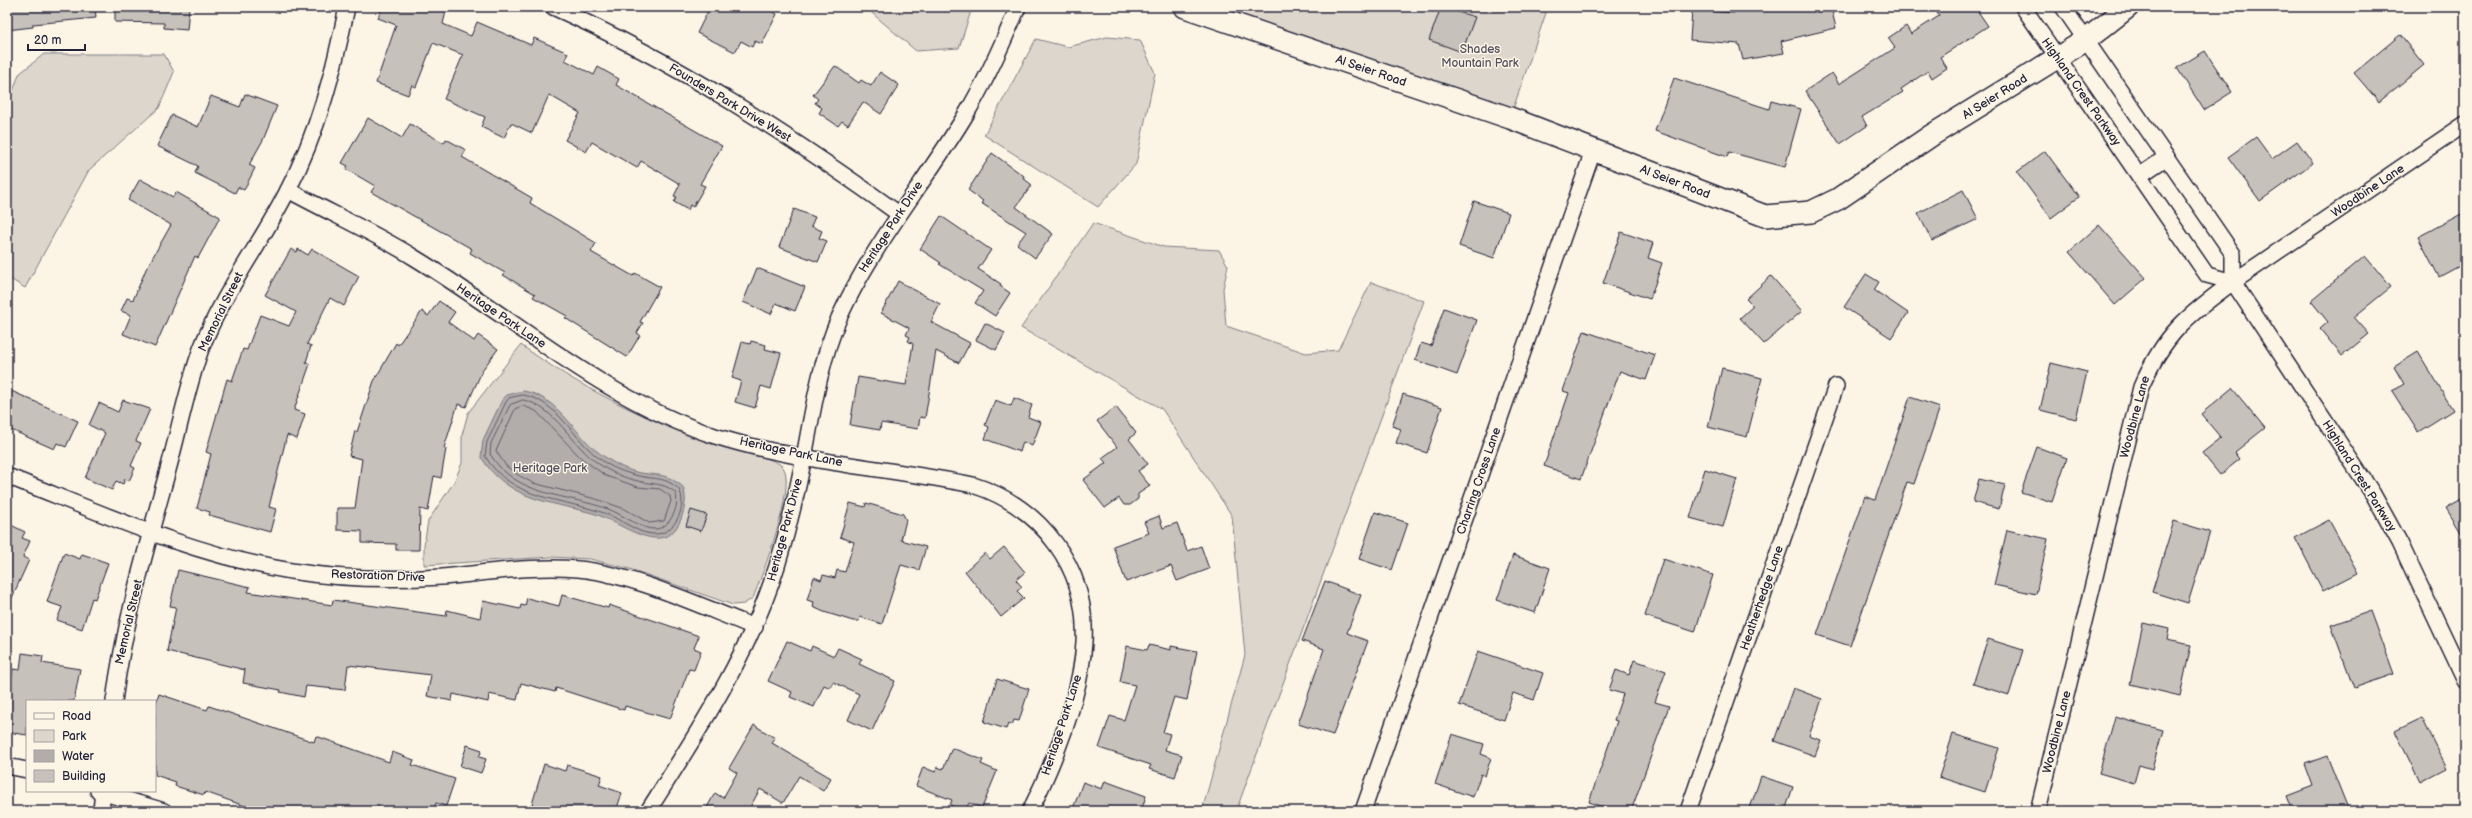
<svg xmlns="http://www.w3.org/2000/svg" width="2472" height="818" font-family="'Balsamiq Sans',sans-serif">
  <rect width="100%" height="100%" fill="#fcf5e5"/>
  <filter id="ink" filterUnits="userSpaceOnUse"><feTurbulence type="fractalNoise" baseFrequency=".025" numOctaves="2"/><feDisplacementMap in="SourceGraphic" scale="8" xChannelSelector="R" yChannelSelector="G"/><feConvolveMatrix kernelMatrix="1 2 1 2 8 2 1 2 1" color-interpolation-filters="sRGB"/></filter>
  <g filter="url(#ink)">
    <g fill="#dcd6cc" stroke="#7f7c84">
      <polygon points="865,7 970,7 971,11 959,48 916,51"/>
      <polygon points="1216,7 1548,7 1510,118"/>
      <polygon points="1107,37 1140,40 1155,73 1136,164 1098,207 984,135 1036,39 1068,47"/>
      <polygon points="44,54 164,54 174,72 159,108 89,170 25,288 7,277 7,108 19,74"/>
      <polygon points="1093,223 1164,247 1219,250 1228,266 1223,289 1226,326 1306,353 1338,350 1371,282 1424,301 1236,811 1202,811 1245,655 1232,516 1162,409 1021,328"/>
      <path d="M521 345C579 387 642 418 709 442 725 448 775 457 783 467 797 485 762 576 753 598L744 604 733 605 630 569 590 559 551 557 424 565V545L428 521 454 482 462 463V435L468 413Z"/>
    </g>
    <path fill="#b2adab" stroke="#78757e" d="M524 391C561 398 575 438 605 457 615 464 628 471 641 473 661 476 666 473 683 487 687 498 685 508 681 519 664 562 619 520 592 513 547 501 508 500 481 457L483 440 502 400 507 395Z"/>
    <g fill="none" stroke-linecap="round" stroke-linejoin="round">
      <g stroke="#5c5a68" stroke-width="1">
        <path d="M523 395C557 400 574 440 600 459 611 468 626 473 639 476 657 480 663 476 679 489 688 506 675 535 654 534 638 534 622 520 607 514 563 498 512 501 485 456L487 442 506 402 509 398Z"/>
        <path d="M523 400C554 405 573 447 599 464 610 472 624 478 638 481 653 485 662 482 675 492 681 505 670 529 655 529 642 530 622 514 608 509 567 494 516 497 490 454L491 443 510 405Z"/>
        <polygon points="523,406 536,411 581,458 606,476 638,487 660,489 670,496 671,501 664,521 649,523 625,509 596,499 533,483 518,475 506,466 496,451 515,409"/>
      </g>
    </g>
    <g fill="#c6c1bb" stroke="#22223b">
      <polygon points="7,7 95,7 96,18 33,24 33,27 7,30"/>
      <polygon points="115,7 189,7 187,30 164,28 164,23 115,22"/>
      <polygon points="382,7 447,7 443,24 471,36 477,22 531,45 534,38 568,53 565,60 594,75 598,67 619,79 616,85 722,146 700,184 705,186 693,207 690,205 688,210 674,202 677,197 674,196 680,184 641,161 637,168 592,142 586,152 565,140 580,113 549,95 532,133 511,123 504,138 481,127 485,117 444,99 463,55 433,43 416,87 412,85 408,95 376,83 396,25 378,18"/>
      <polygon points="710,7 764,7 777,14 762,44 755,41 752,47 741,41 735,52 697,33"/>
      <polygon points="1441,7 1475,17 1462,52 1429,40"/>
      <polygon points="1733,7 1831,7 1836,28 1781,41 1784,53 1743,60 1739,44 1690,40 1692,10 1734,13"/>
      <polygon points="1946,7 1975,7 1988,26 1940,57 1947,68 1932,78 1928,71 1901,89 1903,92 1862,117 1867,126 1840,144 1805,91 1832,73 1839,84 1895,48 1888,38 1906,26 1911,34 1939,16 1937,13"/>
      <polygon points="2400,35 2424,65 2379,102 2354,73"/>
      <polygon points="2205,51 2232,92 2204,110 2177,68"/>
      <polygon points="835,66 859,83 861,80 871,86 880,72 899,85 881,114 863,102 848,125 842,121 838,126 819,113 822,108 815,103 818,99 813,95"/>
      <polygon points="1674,78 1769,109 1771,101 1801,109 1785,167 1729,152 1727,157 1655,131"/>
      <polygon points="245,94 277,106 263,140 249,165 255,168 244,190 238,187 235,193 195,173 198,166 157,146 172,115 198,127 211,96 240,107"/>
      <polygon points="368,118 402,138 410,124 444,143 446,139 466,150 462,157 532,198 530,203 596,243 591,252 633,276 635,273 660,287 640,322 643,323 637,333 640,335 627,357 565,318 567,316 533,297 535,294 503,275 505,273 470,253 472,249 371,192 375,186 346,169 348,166 342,163"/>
      <polygon points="2256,137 2272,159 2297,141 2313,163 2260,201 2228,157"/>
      <polygon points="2045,151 2079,197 2051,218 2017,172"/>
      <polygon points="992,153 1024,176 1023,178 1032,185 1016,207 1053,234 1035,258 1017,244 1026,232 981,203 983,201 968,190"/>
      <polygon points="140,179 173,197 176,192 220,217 198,258 195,256 155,347 123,334 131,315 121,311 127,298 133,300 146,269 171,225 128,200"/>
      <polygon points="1963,190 1978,219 1932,241 1918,213"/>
      <polygon points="1474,201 1509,213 1494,258 1459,246"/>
      <polygon points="794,209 815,217 811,226 822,231 819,238 827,241 818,262 779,247"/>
      <polygon points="2465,212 2465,263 2439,277 2418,237"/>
      <polygon points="941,216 991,250 978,269 1001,284 1000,286 1010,293 995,316 975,303 983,291 939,264 941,263 920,249"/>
      <polygon points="2099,225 2146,278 2115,305 2069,252"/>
      <polygon points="1621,232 1653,243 1648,258 1662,263 1650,299 1603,283"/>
      <polygon points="291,249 297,252 298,249 308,255 312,249 359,276 344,306 330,298 307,344 311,346 306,362 310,364 294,410 305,414 297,439 287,435 269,507 276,509 270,532 209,515 210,512 197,508 211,454 206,452 227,379 232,381 243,349 247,350 260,315 289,326 296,312 265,295"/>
      <polygon points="2365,256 2391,287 2354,317 2369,334 2342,356 2320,329 2328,322 2311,301"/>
      <polygon points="757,268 805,287 795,311 776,303 771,314 743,302"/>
      <polygon points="1866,274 1879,282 1874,290 1908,313 1891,338 1844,307"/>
      <polygon points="1771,276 1802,311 1764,344 1740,318 1753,306 1746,299"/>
      <polygon points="898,281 940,304 931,322 970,343 959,363 936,351 925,418 920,417 918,429 881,423 880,430 850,425 858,377 906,385 913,344 908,341 910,337 906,335 909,328 881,313"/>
      <polygon points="439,301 455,312 448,322 474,341 478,335 498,349 483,369 466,407 458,404 444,448 446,449 441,478 434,476 428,511 420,509 419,550 396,550 396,544 362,543 362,531 337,530 337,508 355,508 362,459 349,456 355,431 357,432 374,381 396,343 398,345 422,311 428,316"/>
      <polygon points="1444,308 1477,320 1457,375 1415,360 1421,343 1431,346"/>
      <polygon points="985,323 1005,333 996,350 976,340"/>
      <polygon points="1584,331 1655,355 1646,380 1620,371 1581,479 1544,466 1569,393 1563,391"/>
      <polygon points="751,341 766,345 765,349 781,353 771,389 761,386 755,408 735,402 741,381 732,378 742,342 750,344"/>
      <polygon points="2418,352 2453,410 2418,432 2392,391 2404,384 2394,367"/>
      <polygon points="2051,363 2087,372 2076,419 2040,410"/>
      <polygon points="1722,368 1762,378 1747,437 1708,427"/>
      <polygon points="2232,388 2265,428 2235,452 2240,459 2220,475 2202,453 2221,438 2201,414"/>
      <polygon points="7,389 78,421 66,447 57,443 54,449 7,428"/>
      <polygon points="1403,394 1442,407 1427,453 1396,443 1401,429 1392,426"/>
      <polygon points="1910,397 1940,407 1914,484 1907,482 1850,646 1817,635 1865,496 1875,500"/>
      <polygon points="1014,398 1032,405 1028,417 1041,422 1032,446 1023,442 1020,452 985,439 989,427 985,425 995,400 1011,406"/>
      <polygon points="123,400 150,409 136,441 141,443 131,466 135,468 129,481 125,479 123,484 116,481 112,490 85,478 105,433 89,425 99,403 118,412"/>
      <polygon points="1116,407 1136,433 1129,439 1148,464 1138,471 1150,486 1138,494 1138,499 1130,505 1124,505 1119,498 1105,508 1083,480 1106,463 1102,458 1117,447 1097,421"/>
      <polygon points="2037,447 2067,458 2052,502 2021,492"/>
      <polygon points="1705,469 1737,479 1723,527 1690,518"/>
      <polygon points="1979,479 2005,485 1999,509 1973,502"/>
      <polygon points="2465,497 2465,539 2446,508"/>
      <polygon points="850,503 865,507 866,503 903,514 906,520 901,540 926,547 919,570 901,565 882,624 860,617 859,621 853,621 824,612 813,607 814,602 807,600 814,577 821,580 823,575 835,578 837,570 845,572 854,542 840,537"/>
      <polygon points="691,510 707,515 701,531 686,526"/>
      <polygon points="1375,512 1408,523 1392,570 1359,559"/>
      <polygon points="1159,516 1163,528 1177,523 1187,551 1201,546 1209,569 1177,581 1171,566 1126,582 1113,546 1149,533 1144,522"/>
      <polygon points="2329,520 2358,573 2323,591 2295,538"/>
      <polygon points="2174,521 2210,532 2188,603 2152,592"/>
      <polygon points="7,523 25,532 22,538 30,541 23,557 29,560 7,609"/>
      <polygon points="2007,530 2048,539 2036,594 1994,585"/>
      <polygon points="1004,547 1025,572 1016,580 1022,587 1017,591 1024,598 1001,617 965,571 985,553 990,559"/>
      <polygon points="64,553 80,559 82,554 108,563 95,599 92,598 82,629 57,620 62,607 47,602"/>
      <polygon points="1513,555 1550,568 1535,613 1497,600"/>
      <polygon points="1663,559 1713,575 1695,632 1645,616"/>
      <polygon points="178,570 250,587 248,592 332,605 333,600 446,616 447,610 480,618 483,601 520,609 521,605 525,606 527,598 559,606 562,595 608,608 609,605 699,636 694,648 701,651 694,670 689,669 670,719 625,706 624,710 556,688 555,692 521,683 517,700 489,694 488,702 453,694 452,701 427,696 431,675 348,665 345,690 306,686 304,697 280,692 281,690 243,683 245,670 167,651 176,607 170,606"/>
      <polygon points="1325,581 1361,595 1347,633 1368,641 1333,735 1298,724 1324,649 1302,641"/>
      <polygon points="2371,611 2394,674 2354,688 2331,625"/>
      <polygon points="2143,623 2169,629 2167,640 2191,645 2180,696 2130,684"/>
      <polygon points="1988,639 2023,650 2009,695 1973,684"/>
      <polygon points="787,641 810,651 812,646 834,656 838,648 862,659 859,664 895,681 872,731 848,720 859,694 833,682 830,688 824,685 814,707 790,697 792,692 768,681"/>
      <polygon points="1149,645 1171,650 1171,646 1197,651 1187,700 1174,697 1163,732 1170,734 1165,750 1182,755 1175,777 1149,769 1151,765 1099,748 1110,716 1124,720 1135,685 1120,682 1127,646 1147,650"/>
      <polygon points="1478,651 1543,673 1534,700 1513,693 1504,720 1459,705"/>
      <polygon points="22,653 43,656 42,663 80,669 74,701 27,701 27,735 7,732 7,704 13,669 20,670"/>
      <polygon points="1634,660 1666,671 1655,702 1669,706 1631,811 1614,811 1589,802 1617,721 1614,720 1623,694 1609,690 1616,670 1629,675"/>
      <polygon points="997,679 1029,689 1019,721 1014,720 1012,725 1008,724 1006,729 984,722"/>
      <polygon points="1793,688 1822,699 1809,736 1821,740 1815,756 1774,741"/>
      <polygon points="159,694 207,710 209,706 314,742 316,736 389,762 392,752 414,760 412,765 455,779 446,806 436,803 433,811 259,811 205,792 204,795 175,786 176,782 155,775 155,706"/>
      <polygon points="2115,717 2163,730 2152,769 2139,765 2134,783 2099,773"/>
      <polygon points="2422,718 2447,768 2420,782 2395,731"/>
      <polygon points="754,725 775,738 772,743 831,778 823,791 799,776 783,803 760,789 748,811 705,811 715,793 723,798 737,773 729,768"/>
      <polygon points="1452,734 1484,744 1481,754 1491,758 1485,776 1481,774 1473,797 1435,784"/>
      <polygon points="1953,734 1999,748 1985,792 1939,777"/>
      <polygon points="467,745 482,750 479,757 486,759 481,773 460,766"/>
      <polygon points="952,748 983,760 981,764 997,771 982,808 969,803 965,811 950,805 952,800 916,786 923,767 935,772 937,767 943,769"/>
      <polygon points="2327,756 2349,811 2293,811 2287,796 2313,786 2305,764"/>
      <polygon points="544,764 565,771 567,765 602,776 599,785 622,793 616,811 530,811"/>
      <polygon points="1761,776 1793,787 1785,811 1749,811"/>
      <polygon points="1105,781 1146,796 1141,811 1072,811 1083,782 1102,789"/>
    </g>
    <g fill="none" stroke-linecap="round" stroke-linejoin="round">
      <defs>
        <g id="street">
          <path d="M553 7C676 62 789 135 899 214"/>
          <polyline points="2023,7 2207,275 2233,282"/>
          <polyline points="2063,7 2233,254 2233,282 2373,494 2400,543 2465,681"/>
          <polyline points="2139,176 2167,157"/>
          <path d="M288 190C330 213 375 233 415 258 515 319 603 399 715 436 797 462 889 468 973 485 1042 507 1088 568 1084 642 1081 697 1054 762 1030 811"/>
          <path d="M7 476C99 512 192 555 291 571 340 579 392 580 442 577 486 573 533 565 578 569 633 574 702 607 755 627"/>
          <path d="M114 701C124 623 147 546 168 470 179 430 187 388 201 349 223 292 261 244 288 190 318 132 334 70 347 7"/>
          <polyline points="7,766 27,770"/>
          <polyline points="98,791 164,811"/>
          <polyline points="101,811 103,791"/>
          <path d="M648 811C698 732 749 655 777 566 788 530 797 493 804 457 813 410 820 362 839 318 872 245 924 184 965 116 985 83 1003 43 1018 7"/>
          <polyline points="1363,811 1593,151"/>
          <polyline points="1688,811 1836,386"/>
          <path d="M2038 811 2141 387C2164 334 2188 315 2233 282L2465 124"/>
        </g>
        <polyline id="secondary" points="1185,7 1510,118 1765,216 1811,212 1838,199 1932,135 2086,40 2128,7"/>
      </defs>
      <use href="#street" stroke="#22223b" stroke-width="18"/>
      <use href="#secondary" stroke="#22223b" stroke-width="24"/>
      <use href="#street" stroke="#fcf5e5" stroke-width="15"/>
      <use href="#secondary" stroke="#fcf5e5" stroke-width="21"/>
    </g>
  </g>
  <g text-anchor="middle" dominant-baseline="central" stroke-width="3" stroke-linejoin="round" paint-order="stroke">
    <g font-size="12" fill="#504f5f" stroke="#fcf5e5">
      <text x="1480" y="49">Shades<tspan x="1480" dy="14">Mountain Park</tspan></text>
      <text x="550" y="468">Heritage Park</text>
    </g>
    <g font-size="12" fill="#22223b" stroke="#fcf5e5">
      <text transform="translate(1371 71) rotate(19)">Al Seier Road</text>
      <text transform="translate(2081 92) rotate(55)">Highland Crest Parkway</text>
      <text transform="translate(1995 97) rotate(-32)">Al Seier Road</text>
      <text transform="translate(730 103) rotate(31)">Founders Park Drive West</text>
      <text transform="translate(1675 182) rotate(21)">Al Seier Road</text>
      <text transform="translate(2368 191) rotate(-34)">Woodbine Lane</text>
      <text transform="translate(891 227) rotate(-57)">Heritage Park Drive</text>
      <text transform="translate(221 312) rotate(-64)">Memorial Street</text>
      <text transform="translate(501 316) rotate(34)">Heritage Park Lane</text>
      <text transform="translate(2135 417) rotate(-75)">Woodbine Lane</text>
      <text transform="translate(791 452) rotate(12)">Heritage Park Lane</text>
      <text transform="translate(2359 476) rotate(58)">Highland Crest Parkway</text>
      <text transform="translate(1479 481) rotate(-71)">Charring Cross Lane</text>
      <text transform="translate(785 530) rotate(-75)">Heritage Park Drive</text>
      <text transform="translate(378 576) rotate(2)">Restoration Drive</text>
      <text transform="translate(1762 598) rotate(-71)">Heatherhedge Lane</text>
      <text transform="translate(129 622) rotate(-77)">Memorial Street</text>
      <text transform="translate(1062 725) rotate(-72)">Heritage Park Lane</text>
      <text transform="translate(2057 732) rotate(-76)">Woodbine Lane</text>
    </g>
  </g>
  <rect width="2472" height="818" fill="none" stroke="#fcf5e5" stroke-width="24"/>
  <rect x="12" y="12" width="2448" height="794" fill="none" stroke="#22223b" stroke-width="1.5" filter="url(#ink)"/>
  <rect x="26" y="700" width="130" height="92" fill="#fcf5e5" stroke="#a5a1a1"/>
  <rect x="34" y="713" width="20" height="6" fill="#fcf5e5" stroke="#a5a1a1"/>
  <text x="62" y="720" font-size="12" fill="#22223b">Road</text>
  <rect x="34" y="730" width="20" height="12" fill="#dcd6cc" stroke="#a5a1a1"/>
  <text x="62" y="740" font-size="12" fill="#22223b">Park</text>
  <rect x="34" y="750" width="20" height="12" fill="#b2adab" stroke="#a5a1a1"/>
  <text x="62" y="760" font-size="12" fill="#22223b">Water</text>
  <rect x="34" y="770" width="20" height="12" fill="#c6c1bb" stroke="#a5a1a1"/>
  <text x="62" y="780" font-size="12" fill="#22223b">Building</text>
  <path d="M28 44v6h57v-6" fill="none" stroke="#22223b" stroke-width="2"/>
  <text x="34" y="44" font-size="12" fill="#22223b" stroke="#fcf5e5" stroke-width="3" paint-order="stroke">20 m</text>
</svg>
